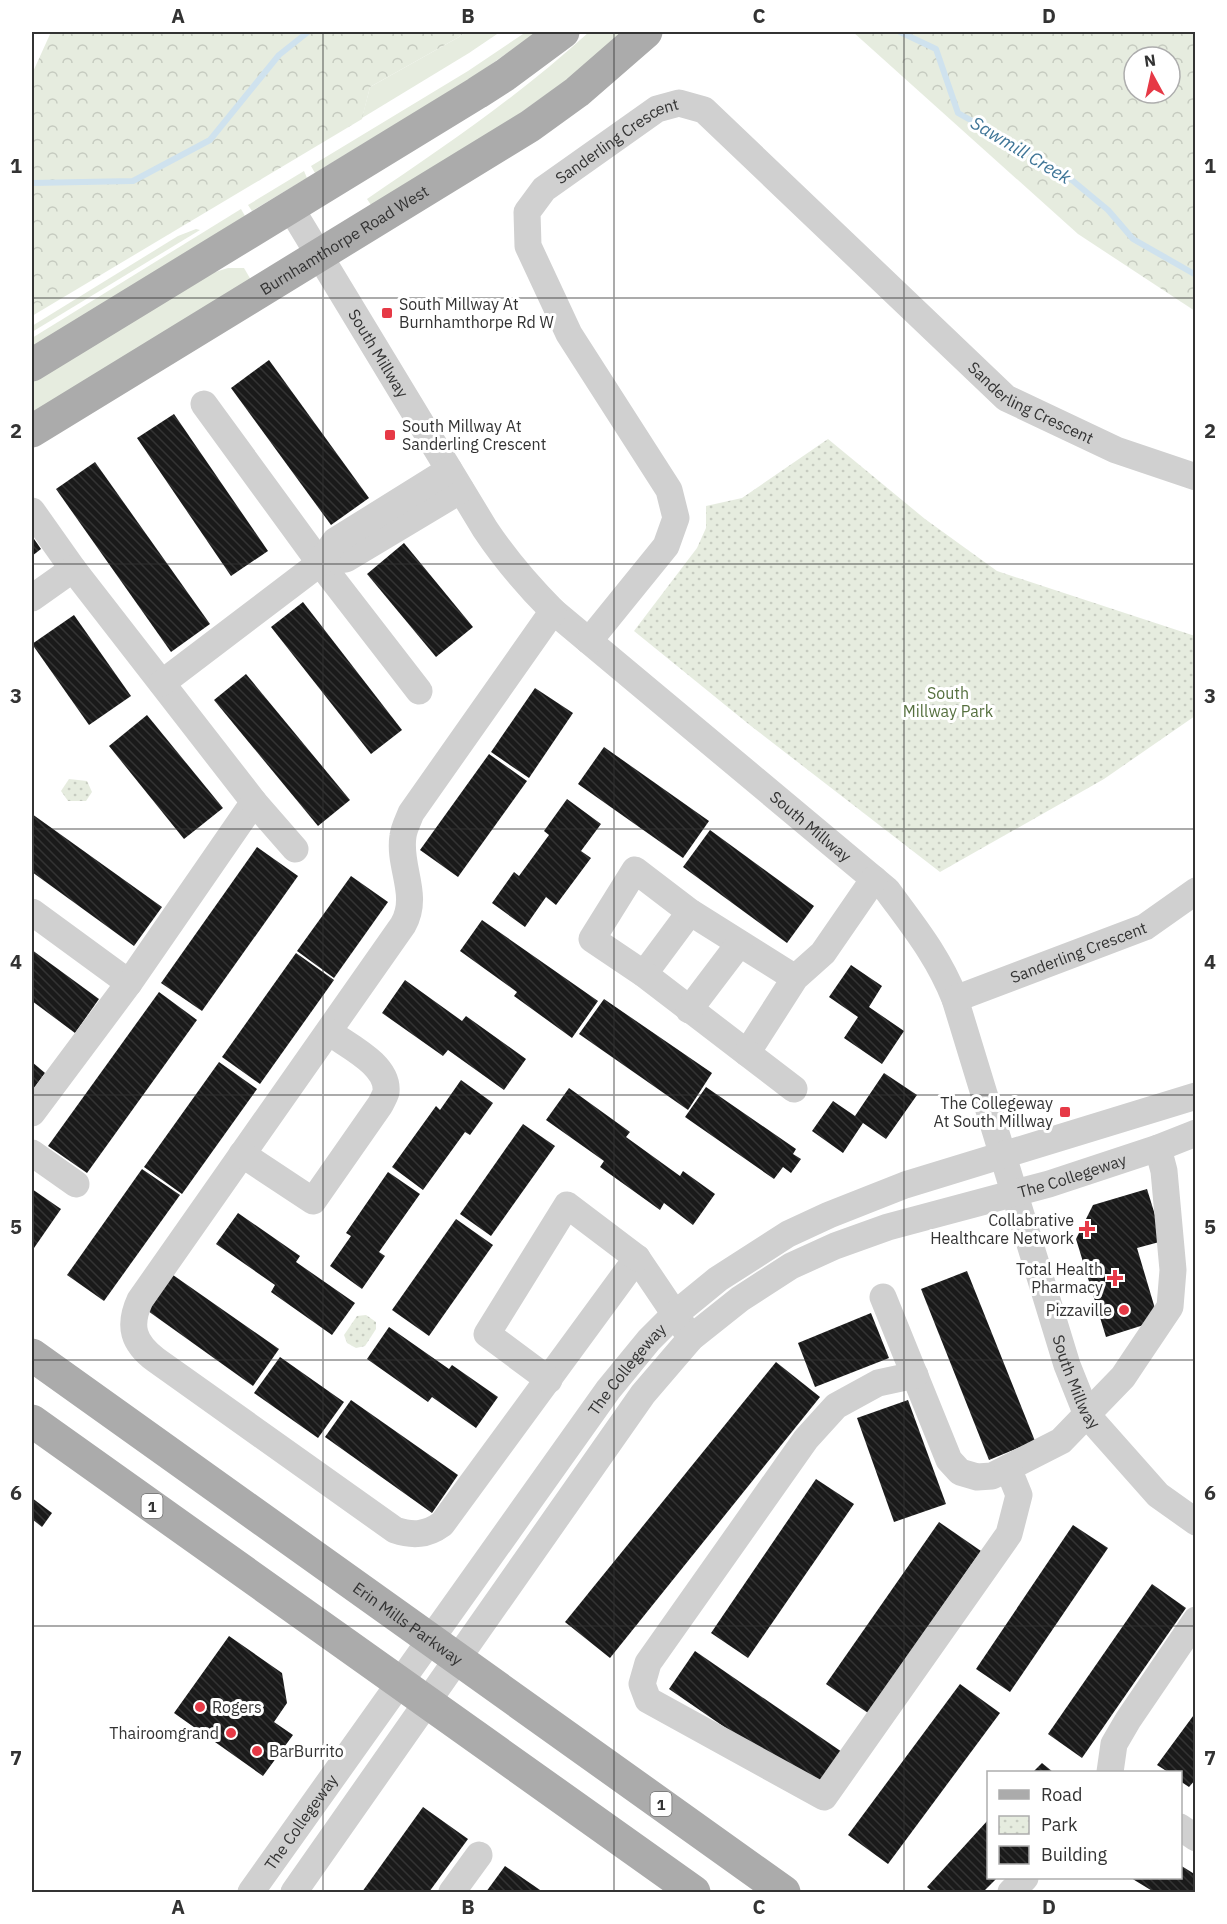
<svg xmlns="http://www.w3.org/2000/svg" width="1227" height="1924" font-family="'IBM Plex Sans',sans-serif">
  <defs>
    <pattern id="forest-crowns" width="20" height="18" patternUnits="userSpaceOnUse" patternTransform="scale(1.5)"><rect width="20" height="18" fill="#e6ecdf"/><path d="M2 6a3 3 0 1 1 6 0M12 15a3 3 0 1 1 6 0" fill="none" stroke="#c6cbc0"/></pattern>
    <pattern id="park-dots" width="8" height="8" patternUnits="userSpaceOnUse" patternTransform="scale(1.5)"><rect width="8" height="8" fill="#e6ecdf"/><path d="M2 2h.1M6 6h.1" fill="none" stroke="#c6cbc0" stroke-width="1.8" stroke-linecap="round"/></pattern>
    <pattern id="building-back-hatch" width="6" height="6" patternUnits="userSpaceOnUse" patternTransform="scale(1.5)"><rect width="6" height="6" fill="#1a1a1a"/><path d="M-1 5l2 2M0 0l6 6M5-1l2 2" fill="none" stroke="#333"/></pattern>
  </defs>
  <rect width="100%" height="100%" fill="#fff"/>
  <g fill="#e6ecdf">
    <polygon points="465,32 500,32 469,53 362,118 370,87 459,37"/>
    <polygon points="526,32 537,32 473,77 315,173 311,166 468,71"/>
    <path d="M589 32H623L575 74 516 116 371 205 367 199C444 147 520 95 589 32Z"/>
    <polygon points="304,171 307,178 252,211 248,205"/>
    <polygon points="241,209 245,216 32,347 32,338"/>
    <polygon points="196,229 200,230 32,332 32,326 178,236"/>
    <polygon points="228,268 244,268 251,280 32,413 32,382 195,282 212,273"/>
  </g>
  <g fill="url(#forest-crowns)" fill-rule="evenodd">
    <polygon points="51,32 465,32 459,37 370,87 362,119 32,316 32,74"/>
    <path d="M853 32H1195V311L1078 234ZM1134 57H1170V93H1134Z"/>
  </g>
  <g fill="url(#park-dots)">
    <polygon points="828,439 925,519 997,571 1195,636 1195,716 1104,779 940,872 751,726 634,631 697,548 706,528 706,506 742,498"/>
    <polygon points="69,779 87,781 92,792 86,801 68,801 61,791"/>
    <polygon points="366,1315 376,1322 376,1329 365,1346 356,1348 347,1343 344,1335 357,1316"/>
  </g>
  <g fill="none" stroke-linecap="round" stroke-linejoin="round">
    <g stroke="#cfe2ee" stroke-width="6">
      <polyline points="900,32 936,49 958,113 1061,171 1108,210 1133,239 1196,275"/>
      <polyline points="32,183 133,181 210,140 279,55 308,32"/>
    </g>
  </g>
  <g fill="url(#building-back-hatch)">
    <polygon points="269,360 369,498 331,525 231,388"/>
    <polygon points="174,414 268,551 231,576 137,438"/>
    <polygon points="95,462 210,624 171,652 56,489"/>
    <polygon points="32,536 41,549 32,556"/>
    <polygon points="404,543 473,627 436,657 367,574"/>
    <polygon points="303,602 402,730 371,754 271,627"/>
    <polygon points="74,615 131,696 89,725 32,644"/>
    <polygon points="246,674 350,800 318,826 214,700"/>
    <polygon points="535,688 573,713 529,778 491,752"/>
    <polygon points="147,715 223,808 184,839 109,746"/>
    <polygon points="604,747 709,821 683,858 578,784"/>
    <polygon points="489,754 527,781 458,877 420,850"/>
    <polygon points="567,799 601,824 581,851 591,858 556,905 546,897 525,927 492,903 514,872 519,876 549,835 544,831"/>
    <polygon points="32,814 162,907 134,946 32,872"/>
    <polygon points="710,830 814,906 787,943 683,867"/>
    <polygon points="257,847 298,876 202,1011 161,983"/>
    <polygon points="351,876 388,902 334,978 297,951"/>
    <polygon points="482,920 598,1001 572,1038 514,996 517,992 460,951"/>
    <polygon points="32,950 99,999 75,1033 32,1001"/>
    <polygon points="296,953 334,980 260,1084 222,1057"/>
    <polygon points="851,965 882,986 869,1007 904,1031 882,1064 844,1038 858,1017 829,997"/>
    <polygon points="405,980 462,1021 466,1016 526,1059 504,1090 448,1050 443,1056 382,1013"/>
    <polygon points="159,992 197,1020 87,1173 48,1146"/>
    <polygon points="604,999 712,1073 688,1110 579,1034"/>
    <polygon points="32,1062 45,1073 32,1091"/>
    <polygon points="219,1062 257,1089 182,1194 144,1167"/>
    <polygon points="884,1073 917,1095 886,1139 863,1123 843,1153 812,1131 833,1101 855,1116"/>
    <polygon points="461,1080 493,1103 470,1135 465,1132 423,1190 392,1167 436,1106 440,1110"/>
    <polygon points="706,1087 796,1149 793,1154 801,1159 791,1173 783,1167 774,1179 685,1117"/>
    <polygon points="569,1088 630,1132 626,1137 680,1176 683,1171 715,1194 693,1225 664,1203 660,1210 600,1167 604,1161 546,1120"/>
    <polygon points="523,1124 555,1146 491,1236 460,1214"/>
    <polygon points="142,1169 180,1195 104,1301 67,1275"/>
    <polygon points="388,1172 420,1194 379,1252 385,1256 362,1289 330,1266 351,1236 346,1233"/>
    <polygon points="32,1189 61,1209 34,1248 32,1246"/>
    <polygon points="1147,1189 1163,1241 1137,1248 1156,1312 1150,1323 1106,1337 1076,1239 1093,1205"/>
    <polygon points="238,1213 300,1256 296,1262 355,1303 332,1335 271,1292 275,1285 216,1244"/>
    <polygon points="456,1219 493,1245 429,1336 392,1310"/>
    <polygon points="967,1271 1035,1441 989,1460 921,1289"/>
    <polygon points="173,1275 279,1349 253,1386 148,1311"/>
    <polygon points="871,1313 889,1358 815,1387 798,1343"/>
    <polygon points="389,1327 449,1369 452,1365 498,1397 476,1428 432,1397 428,1402 367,1359"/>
    <polygon points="280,1357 344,1402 318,1438 254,1393"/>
    <polygon points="776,1362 820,1397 610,1658 565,1622"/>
    <polygon points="351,1400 458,1475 432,1513 325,1437"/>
    <polygon points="908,1400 946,1504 894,1522 857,1418"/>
    <polygon points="816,1479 854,1504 748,1658 711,1633"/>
    <polygon points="32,1498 52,1513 42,1527 32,1519"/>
    <polygon points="939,1522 981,1551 868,1713 826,1684"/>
    <polygon points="1073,1525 1108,1548 1010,1692 976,1669"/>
    <polygon points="1152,1584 1186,1608 1082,1758 1048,1734"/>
    <polygon points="229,1636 282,1673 287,1703 274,1722 293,1735 263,1776 174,1713"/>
    <polygon points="695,1651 842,1752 816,1790 669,1689"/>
    <polygon points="960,1684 1000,1713 888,1864 848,1835"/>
    <polygon points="1196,1712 1196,1779 1189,1787 1180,1781 1180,1772 1168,1772 1157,1765"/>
    <polygon points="1042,1763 1053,1772 1033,1772"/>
    <polygon points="423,1807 468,1839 429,1892 362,1892"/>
    <polygon points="988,1820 988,1878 997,1878 983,1892 933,1892 927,1887"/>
    <polygon points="1180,1865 1196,1875 1196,1892 1154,1892 1131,1878 1180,1878"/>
    <polygon points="505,1866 543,1892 486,1892"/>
  </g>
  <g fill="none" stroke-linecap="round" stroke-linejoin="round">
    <g stroke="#d0d0d0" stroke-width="27">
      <path id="s1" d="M290 207 485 529C505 559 527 585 553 611L887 890C914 927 938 956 955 999L1067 1365 1087 1415 1158 1495 1196 1522"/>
      <polyline points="204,404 320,563 419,691"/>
      <polyline points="32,511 73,569"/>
      <polyline points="320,563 346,559 461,490"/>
      <polyline points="32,598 73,569 254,802 129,983 32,912"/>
      <path d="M553 611 411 813C408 821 404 828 403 836 398 867 420 895 403 925L140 1300C128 1326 133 1343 156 1360L395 1530C413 1536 427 1535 442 1524L637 1258 691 1338"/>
      <path id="s2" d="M589 641 666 546 676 518 669 490 569 334 528 246 527 212 544 189 657 109 679 103 704 110 1006 398 1116 450 1196 477"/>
      <polyline points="162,683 320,563 335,541 449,470"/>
      <polyline points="254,802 295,849"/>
      <polyline points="644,974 690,912"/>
      <polyline points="795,978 690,912 635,870 592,939 644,974 747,1053 795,978 823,953 874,879"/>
      <path id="s3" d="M955 999 1145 927 1196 891"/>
      <polyline points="689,1010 739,944"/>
      <polyline points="747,1053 794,1089"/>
      <polyline points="32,1113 129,983"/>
      <polyline points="32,1153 76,1184"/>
      <path d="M242 1154 313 1201 380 1105C382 1101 385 1096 386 1092 389 1065 348 1046 329 1032"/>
      <polyline points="883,1297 949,1460 960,1472 977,1477 992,1476 1061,1441 1123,1377 1135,1359 1170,1307 1173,1270 1164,1171 1158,1148"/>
      <polyline points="915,1375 878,1383 836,1406 806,1439 648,1663 642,1684 648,1700 824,1797 1009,1534 1019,1495 1008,1468"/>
      <polyline points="549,1380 487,1334 567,1205 637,1258"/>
      <polyline points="1110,1772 1114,1744 1128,1720 1196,1620"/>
      <polyline points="1180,1827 1196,1838"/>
      <path id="s4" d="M251 1892 608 1390 649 1340 674 1315 718 1279 788 1234 829 1215 905 1185 1196 1096"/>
      <path id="s5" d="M294 1892 643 1394 691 1338 740 1299 791 1266 835 1246 888 1227 1049 1184 1158 1148 1196 1133"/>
      <polyline points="452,1892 479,1855"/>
      <polyline points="1011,1892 1025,1878"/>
    </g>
    <g stroke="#ababab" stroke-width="33">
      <polyline points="32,365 477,93 505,75 563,32"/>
      <path id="s6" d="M32 431 530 126 577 92 646 32"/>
      <path id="s7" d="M32 1355 784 1892"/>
      <polyline points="32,1421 694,1892"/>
    </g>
  </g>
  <path fill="none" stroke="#333" stroke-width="1.5" stroke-opacity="0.55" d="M323 32V1892M614 32V1892M904 32V1892M32 298H1196M32 564H1196M32 829H1196M32 1095H1196M32 1360H1196M32 1626H1196"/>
  <g fill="#e63946" stroke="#fff" stroke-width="2">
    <rect x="381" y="307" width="12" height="12" rx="3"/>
    <rect x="384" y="429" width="12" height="12" rx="3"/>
    <rect x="1059" y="1106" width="12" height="12" rx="3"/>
    <path d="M1084 1220h6v6h6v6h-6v6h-6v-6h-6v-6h6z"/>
    <path d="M1112 1269h6v6h6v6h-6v6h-6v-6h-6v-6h6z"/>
    <circle cx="1124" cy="1310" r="6"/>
    <circle cx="200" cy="1707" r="6"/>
    <circle cx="231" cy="1733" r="6"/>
    <circle cx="257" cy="1751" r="6"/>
  </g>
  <g text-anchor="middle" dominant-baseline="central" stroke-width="6" stroke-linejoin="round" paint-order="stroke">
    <g fill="#fff" stroke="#707070" stroke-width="1.5">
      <rect x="141.5" y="1494" width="21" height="24" rx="4.5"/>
      <rect x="650.5" y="1792" width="21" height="24" rx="4.5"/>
    </g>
    <g font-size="15" font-weight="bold" fill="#333">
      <text x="152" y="1506">1</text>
      <text x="661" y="1804">1</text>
    </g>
    <g font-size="16" fill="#333" stroke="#fff">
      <text stroke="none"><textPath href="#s2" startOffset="614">Sanderling Crescent</textPath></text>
      <text stroke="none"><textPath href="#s6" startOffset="366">Burnhamthorpe Road West</textPath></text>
      <text stroke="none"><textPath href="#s1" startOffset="171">South Millway</textPath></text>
      <text stroke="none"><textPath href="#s2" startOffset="1154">Sanderling Crescent</textPath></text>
      <text stroke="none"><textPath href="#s1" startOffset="819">South Millway</textPath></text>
      <text stroke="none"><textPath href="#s3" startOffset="132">Sanderling Crescent</textPath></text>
      <text stroke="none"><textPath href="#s5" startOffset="1101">The Collegeway</textPath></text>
      <text stroke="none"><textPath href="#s4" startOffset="644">The Collegeway</textPath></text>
      <text stroke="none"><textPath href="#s1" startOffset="1449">South Millway</textPath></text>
      <text stroke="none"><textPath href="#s7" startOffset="462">Erin Mills Parkway</textPath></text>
      <text stroke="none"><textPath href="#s4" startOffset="86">The Collegeway</textPath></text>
    </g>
    <g font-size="16" fill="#333" stroke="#fff" text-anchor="end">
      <text x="399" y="304" text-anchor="start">South Millway At<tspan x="399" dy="18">Burnhamthorpe Rd W</tspan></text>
      <text x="402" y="426" text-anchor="start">South Millway At<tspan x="402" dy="18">Sanderling Crescent</tspan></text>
      <text x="1053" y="1103">The Collegeway<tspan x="1053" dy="18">At South Millway</tspan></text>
      <text x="1074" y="1220">Collabrative<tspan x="1074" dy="18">Healthcare Network</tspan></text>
      <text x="1103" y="1269">Total Health<tspan x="1103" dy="18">Pharmacy</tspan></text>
      <text x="1112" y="1310">Pizzaville</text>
      <text x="212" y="1707" text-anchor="start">Rogers</text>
      <text x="219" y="1733">Thairoomgrand</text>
      <text x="269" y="1751" text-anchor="start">BarBurrito</text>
    </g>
    <g font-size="16" fill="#56703f" stroke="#fff">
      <text x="948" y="693">South<tspan x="948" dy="18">Millway Park</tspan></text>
    </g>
    <g font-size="18" font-style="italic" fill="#3f7597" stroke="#fff">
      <text transform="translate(1021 150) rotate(31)">Sawmill Creek</text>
    </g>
  </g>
  <rect width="1227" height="1924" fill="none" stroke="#ffffff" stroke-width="66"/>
  <rect x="987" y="1771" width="195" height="108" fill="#ffffff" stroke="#adadad" stroke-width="1.5"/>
  <rect x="999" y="1790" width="30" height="9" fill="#ababab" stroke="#adadad" stroke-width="1.5"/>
  <text x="1041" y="1801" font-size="18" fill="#333333">Road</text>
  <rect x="999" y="1816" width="30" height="18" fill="url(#park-dots)" stroke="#adadad" stroke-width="1.5"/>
  <text x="1041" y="1831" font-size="18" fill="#333333">Park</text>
  <rect x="999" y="1846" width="30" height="18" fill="url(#building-back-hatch)" stroke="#adadad" stroke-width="1.5"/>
  <text x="1041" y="1861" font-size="18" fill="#333333">Building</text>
  <g transform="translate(1152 75) rotate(352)"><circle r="28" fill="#ffffff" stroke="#adadad" stroke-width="1.5"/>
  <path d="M0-4.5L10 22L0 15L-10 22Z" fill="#e63946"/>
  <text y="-9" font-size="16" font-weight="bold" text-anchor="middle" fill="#333333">N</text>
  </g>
  <rect x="33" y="33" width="1161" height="1858" fill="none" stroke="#333" stroke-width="2"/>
  <g font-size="20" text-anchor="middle" font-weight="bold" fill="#333">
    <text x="178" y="23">A</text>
    <text x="468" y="23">B</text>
    <text x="759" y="23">C</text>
    <text x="1049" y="23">D</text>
    <text x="16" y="173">1</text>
    <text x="1210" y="173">1</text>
    <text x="16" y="438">2</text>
    <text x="1210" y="438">2</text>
    <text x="16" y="703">3</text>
    <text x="1210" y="703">3</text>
    <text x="16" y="969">4</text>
    <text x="1210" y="969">4</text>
    <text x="16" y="1234">5</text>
    <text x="1210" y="1234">5</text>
    <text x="16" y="1500">6</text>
    <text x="1210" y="1500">6</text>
    <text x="16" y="1765">7</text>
    <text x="1210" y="1765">7</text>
    <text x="178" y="1914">A</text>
    <text x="468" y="1914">B</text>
    <text x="759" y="1914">C</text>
    <text x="1049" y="1914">D</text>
  </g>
</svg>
